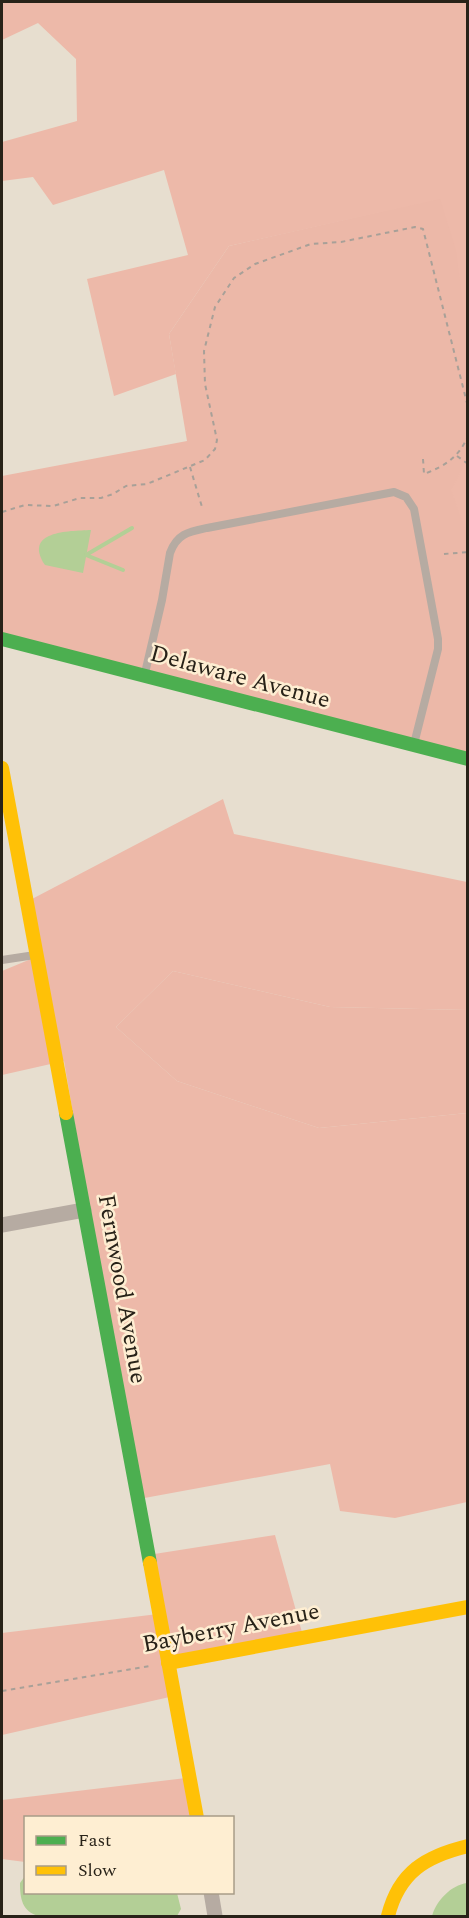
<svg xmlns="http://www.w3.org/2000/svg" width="469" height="1918" font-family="Spectral,serif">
  <rect width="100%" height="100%" fill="#e7decf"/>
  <g fill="#ecb8a8">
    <polygon points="467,192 467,759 2,639 2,476 187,441 169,334 229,246"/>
    <polygon points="173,971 330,1007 467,1010 467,1113 319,1128 177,1081 116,1027"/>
  </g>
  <g fill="#edb9a9">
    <polygon points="2,2 467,2 467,336 456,250 440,199 229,246 169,334 176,374 114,396 87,279 188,255 164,170 53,205 33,177 2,181 2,142 77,121 76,59 38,23 2,40"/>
    <polygon points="467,459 468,536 467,536 451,490"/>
    <polygon points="223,799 234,834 467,882 467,1010 330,1007 173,971 116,1027 177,1081 319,1128 467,1113 467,1502 395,1518 340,1511 330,1464 139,1499 64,1061 2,1075 2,971 43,954 32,899"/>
    <polygon points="275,1535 303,1636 168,1665 174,1696 2,1735 2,1633 158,1614 148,1555"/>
    <polygon points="186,1778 193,1817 26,1818 25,1862 2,1859 2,1800"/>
  </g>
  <g fill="#b3cf96">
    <path d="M91 530 83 573 45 565C23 531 68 531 91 530Z"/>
    <path d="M25 1876 26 1892 177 1893 181 1909 177 1916H39C22 1912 20 1898 20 1883Z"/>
    <path d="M467 1883V1916H432C436 1901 451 1885 467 1883Z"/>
  </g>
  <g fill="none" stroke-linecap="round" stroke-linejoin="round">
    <g stroke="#b3cf96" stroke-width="4">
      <polyline points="86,555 132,528"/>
      <polyline points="86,555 123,570"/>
    </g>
    <g stroke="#a8a098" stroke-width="2" stroke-dasharray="4.5 4.5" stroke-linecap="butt">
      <polyline points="457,456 468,464"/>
      <path d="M423 459 424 474C445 466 459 457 468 436"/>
      <polyline points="190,467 202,507"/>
      <polyline points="2,512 25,505 53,506 80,498 101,498 113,494 126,486 147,484 205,460 215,449 217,440 205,384 204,351 215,307 234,278 255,264 311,244 341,242 415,227 423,229 468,407"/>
      <polyline points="444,554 468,552"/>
      <polyline points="2,1691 150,1666"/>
    </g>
    <g stroke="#b6aba2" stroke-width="8">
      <path d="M145 673 162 600 170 553C177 534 188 532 207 528L394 492 406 497 414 509 438 639V649L414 744"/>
      <polyline points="2,960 35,955"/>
    </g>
    <g stroke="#b6aba2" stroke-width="15">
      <polyline points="2,1225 84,1210"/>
      <polyline points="211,1892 215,1916"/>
    </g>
    <g stroke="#4caf50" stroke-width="14">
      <polyline points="2,639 468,759"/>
      <polyline points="66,1113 150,1563"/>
    </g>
    <g stroke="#ffc107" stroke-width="14">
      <polyline points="2,768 66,1113"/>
      <polyline points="150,1563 197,1818"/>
      <polyline points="168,1663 468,1607"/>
      <path d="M388 1916C399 1872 426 1856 468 1846"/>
    </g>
  </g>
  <g text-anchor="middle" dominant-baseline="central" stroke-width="5" stroke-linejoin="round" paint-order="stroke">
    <g font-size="24" fill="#282218" stroke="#feeed2">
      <text transform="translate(240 677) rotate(15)">Delaware Avenue</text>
      <text transform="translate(122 1289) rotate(80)">Fernwood Avenue</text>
      <text transform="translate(231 1628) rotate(-11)">Bayberry Avenue</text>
    </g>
  </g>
  <rect width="469" height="1918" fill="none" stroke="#282218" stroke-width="6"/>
  <rect x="24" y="1816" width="210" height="78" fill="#feeed2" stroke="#a89c88" stroke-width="1.5"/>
  <rect x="36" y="1836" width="30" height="9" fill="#4caf50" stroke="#a89c88" stroke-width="1.5"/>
  <text x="78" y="1846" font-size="18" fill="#282218">Fast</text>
  <rect x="36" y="1866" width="30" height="9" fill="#ffc107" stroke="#a89c88" stroke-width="1.5"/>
  <text x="78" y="1876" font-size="18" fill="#282218">Slow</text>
</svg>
